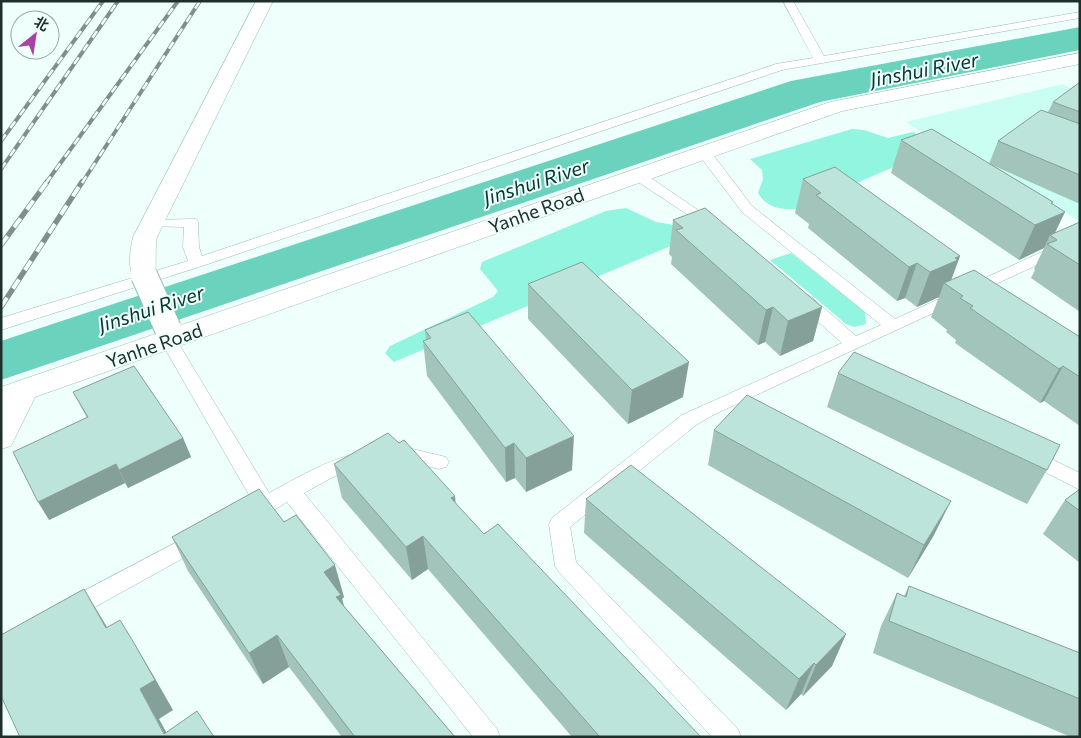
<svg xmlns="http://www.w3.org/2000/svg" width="1081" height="738" font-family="Commissioner,'Noto Sans SC',sans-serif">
  <rect width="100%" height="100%" fill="#effffb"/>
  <polygon fill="#cbfef2" points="1062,84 1080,93 1080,222 987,162 951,151 906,122"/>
  <g fill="#91f5e0">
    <path d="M852 129 864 130 888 138 913 132 937 148 797 209C780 209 768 209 758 193L763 179 762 170 750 159Z"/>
    <polygon points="626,208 656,222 693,228 699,234 394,362 385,353 390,346 493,297 498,291 480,269 482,262 606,211"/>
    <polygon points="791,253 865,312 866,324 854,327 846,324 770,260"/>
  </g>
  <polygon fill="#6bd2be" points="1080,27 1080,50 820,102 1,380 1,341 791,81"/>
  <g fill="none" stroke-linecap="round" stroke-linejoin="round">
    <defs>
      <g id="lane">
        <polygon points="783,1 793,1 824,56 1080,12 1080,18 782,70 202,266 1,330 1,318 188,261 183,247 184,227 147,226 145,223 147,220 196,219 198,222 199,247 202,256 776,64 813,58"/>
        <polygon points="703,147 708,148 752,206 895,319 1055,246 1060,244 1068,249 1065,252 713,415 696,425 570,527 576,562 738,729 741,737 712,737 559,572 555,566 549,524 552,518 682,415 842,343 797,303 795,299 797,295 809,295 856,336 881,325 742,212 696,151"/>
        <polygon points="637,171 642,172 720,225 713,229 708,228 632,178 630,175 632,172"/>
        <path d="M168 334 174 336 269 493C288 483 345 449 364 455L367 460 364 465 333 477 304 493 497 729 500 737H473L287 502C274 509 256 525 241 520L238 514 241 508 253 502 160 340 162 336Z"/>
        <polygon points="396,445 446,457 449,462 446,467 439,469 389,457 386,452 389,447"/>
        <polygon points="1029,448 1080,473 1080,490 1022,460 1019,455 1022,450"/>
        <polygon points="198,531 205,534 208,540 205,546 77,617 69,620 61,617 58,610 61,603"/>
      </g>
      <g id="street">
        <path d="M256 1H273L157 237C154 250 158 272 153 281L144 283 135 281C127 268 130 251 133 237Z"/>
        <polygon points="1080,53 1080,64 842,111 35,397 11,446 1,449 1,387 830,102"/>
      </g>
    </defs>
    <use href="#lane" stroke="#98bfb6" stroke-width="1"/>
    <use href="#street" stroke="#98bfb6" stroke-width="1"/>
    <use href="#lane" fill="#fff" fill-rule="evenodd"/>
    <use href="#street" fill="#fff" fill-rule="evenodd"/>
    <defs>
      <g id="rail-far1">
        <polyline points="1,141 103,1"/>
        <polyline points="1,169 118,1"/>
        <polyline points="46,183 178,1"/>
        <polyline points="82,183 200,1"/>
      </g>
      <g id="rail">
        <polyline points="1,245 47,182"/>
        <polyline points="1,307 82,182"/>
      </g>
    </defs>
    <use href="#rail-far1" stroke="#7f8f8b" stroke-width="4"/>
    <use href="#rail" stroke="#7f8f8b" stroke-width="5.5"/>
    <use href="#rail-far1" stroke="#effffb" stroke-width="2.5" stroke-dasharray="8" stroke-linecap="butt"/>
    <use href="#rail" stroke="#effffb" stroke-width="4" stroke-dasharray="11" stroke-linecap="butt"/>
    <defs>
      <polyline id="street-bridge" points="144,275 168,329"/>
    </defs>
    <use href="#street-bridge" stroke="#98bfb6" stroke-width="28" stroke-linecap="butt"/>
    <use href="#street-bridge" stroke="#fff" stroke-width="26"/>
  </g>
  <g fill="#a2c4bb">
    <polygon points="1080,82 1080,204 992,165 1053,202 1052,204 1055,233 1080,222 1080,312 1031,278 1035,270 1034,269 1044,248 1019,260 891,173 901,140 989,164 998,141 1048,112 1053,102"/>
    <polygon points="803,179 960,256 951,280 1080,337 1080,426 1044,401 1040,403 955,343 956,340 946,332 947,330 931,317 939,297 917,307 905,298 897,301 808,228 809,224 795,213"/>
    <polygon points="673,220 822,307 813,341 780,356 765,342 758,345 671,264 672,257 669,254"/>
    <polygon points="528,284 683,397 628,424 528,319"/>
    <polygon points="425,330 572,470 526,492 515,478 506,482 427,376 423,341 426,340"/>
    <polygon points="838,373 1047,470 1027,504 827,407"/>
    <polygon points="73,392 183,438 191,457 128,488 125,483 49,520 87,418"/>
    <polygon points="714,430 934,535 908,578 708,465"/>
    <polygon points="399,443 484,534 701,737 572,737 428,569 412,580 342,498 334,464"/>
    <polygon points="1080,489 1080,563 1043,534 1065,500"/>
    <polygon points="586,499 846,634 832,666 803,696 801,694 786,710 584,533"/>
    <polygon points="172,537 344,597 342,599 344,606 455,737 342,737 289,667 263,684 188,571"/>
    <polygon points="909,586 1080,653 1080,737 1071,737 873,653 881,626 897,593 904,596"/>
  </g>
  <g fill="#84a099">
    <polygon points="1053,202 1044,221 1065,212 1053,237 1050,235 1044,248 1019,260 1035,225 1051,203"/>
    <polygon points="960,256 949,286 944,283 939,297 917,307 930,272"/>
    <polygon points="917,263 905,298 897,301 909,267"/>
    <polygon points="773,307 765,342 758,345 766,310"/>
    <polygon points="822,307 813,341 780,356 788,321"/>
    <polygon points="689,362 683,397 628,424 632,390"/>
    <polygon points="1063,366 1044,401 1040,403 1059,369"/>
    <polygon points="574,436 572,470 526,492 526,458"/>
    <polygon points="183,438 191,457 128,488 119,470"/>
    <polygon points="514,443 515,478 506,482 505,448"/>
    <polygon points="116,464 125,483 49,520 38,502"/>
    <polygon points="455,496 458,530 451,498"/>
    <polygon points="951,501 934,535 908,578 924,545"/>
    <polygon points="423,536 428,569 412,580 406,547"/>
    <polygon points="335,565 344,597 342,599 350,627 324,572"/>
    <polygon points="84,589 104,622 126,660 106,628"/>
    <polygon points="846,634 832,666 803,696 816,665"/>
    <polygon points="277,635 289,667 263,684 249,653"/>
    <polygon points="134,643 153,675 173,710 159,719 169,737 166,737 140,689"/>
    <polygon points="814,663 801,694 786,710 799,679"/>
  </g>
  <g fill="#bce4da" stroke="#84a099">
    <polygon points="1080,82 1080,112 1053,102"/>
    <polygon points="1041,110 1080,124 1080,175 998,141"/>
    <polygon points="932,129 1053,202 1051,203 1065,212 1035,225 901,140"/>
    <polygon points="835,167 960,256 955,258 958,260 930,272 917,263 909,267 816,195 821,193 803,179"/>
    <polygon points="705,208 822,307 788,321 773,307 766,310 676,230 683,228 673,220"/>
    <polygon points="1080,222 1080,265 1047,244 1057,240 1050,235"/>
    <polygon points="582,262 689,362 632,390 528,284"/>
    <polygon points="974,270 1080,337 1080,377 1063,366 1059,369 970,308 973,306 960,298 963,296 944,283"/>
    <polygon points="468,312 574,436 526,458 514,443 505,448 423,341 431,338 425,330"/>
    <polygon points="854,352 1060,445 1047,470 838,373"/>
    <polygon points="134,366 183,438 119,470 116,464 38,502 13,452 88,417 73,392"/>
    <polygon points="747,395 951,501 924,545 714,430"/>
    <polygon points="388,433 399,443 404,440 455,496 451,498 484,534 498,524 701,737 600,737 423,536 406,547 334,464"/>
    <polygon points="631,465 846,634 816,665 814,663 799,679 586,499"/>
    <polygon points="259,489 284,522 296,515 335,565 324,572 341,595 336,597 455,737 355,737 277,635 249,653 172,537"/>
    <polygon points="1080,489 1080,511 1065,500"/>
    <polygon points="909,586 1080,653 1080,699 889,621 897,593 906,597"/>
    <polygon points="84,589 106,628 120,620 134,643 155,680 140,689 164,734 197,711 214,737 20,737 1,696 1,635"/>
  </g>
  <g text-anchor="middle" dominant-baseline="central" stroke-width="4" stroke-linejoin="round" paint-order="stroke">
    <g font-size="19" fill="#1e2e2a" stroke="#effffb">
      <text transform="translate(536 210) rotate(-20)">Yanhe Road</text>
      <text transform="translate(154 345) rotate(-19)">Yanhe Road</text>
    </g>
    <g font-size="20" font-style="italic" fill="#053730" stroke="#effffb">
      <text transform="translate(924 69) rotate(-11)">Jinshui River</text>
      <text transform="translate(536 181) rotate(-18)">Jinshui River</text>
      <text transform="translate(151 308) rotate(-18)">Jinshui River</text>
    </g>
  </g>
  <rect width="1081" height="738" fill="none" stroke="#1e2e2a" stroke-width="5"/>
  <g transform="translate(35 35) rotate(30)"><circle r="24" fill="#effffb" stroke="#9baba7"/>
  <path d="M0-4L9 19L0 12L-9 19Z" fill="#a942a5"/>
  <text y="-8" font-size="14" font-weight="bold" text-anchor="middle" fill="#1e2e2a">北</text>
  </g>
</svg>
